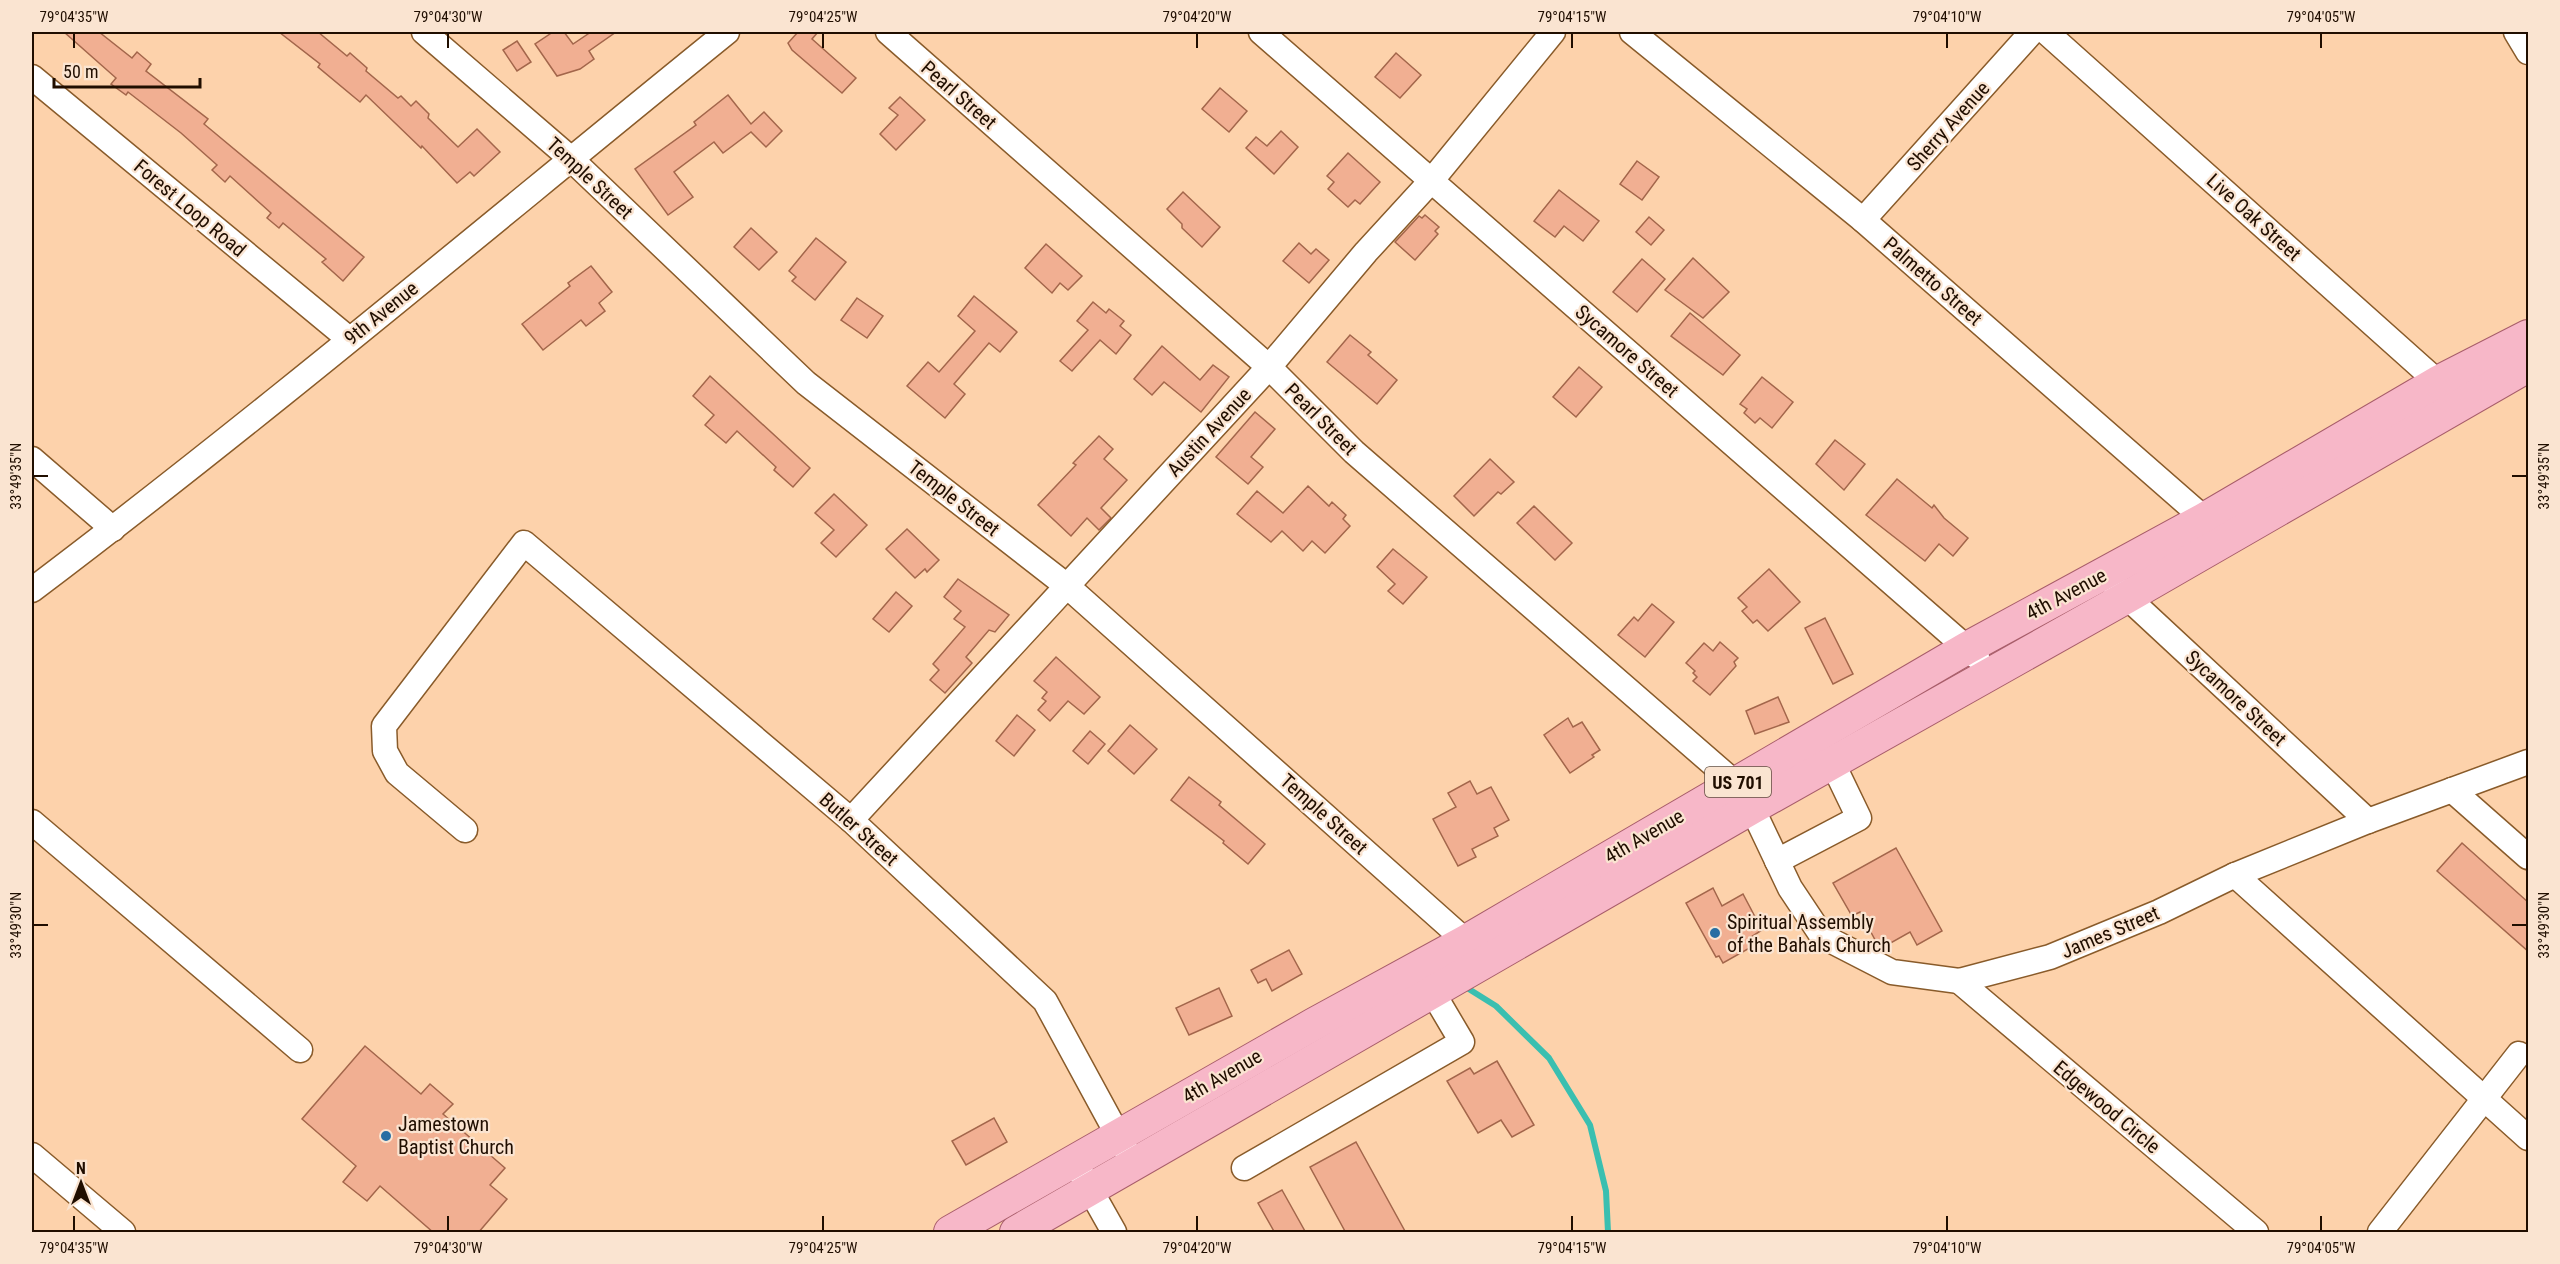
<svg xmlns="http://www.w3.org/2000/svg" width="2560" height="1264" font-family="'Roboto Condensed',sans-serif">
  <rect width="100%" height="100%" fill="#fdd2ab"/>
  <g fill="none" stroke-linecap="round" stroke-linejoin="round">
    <polyline stroke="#3abfb0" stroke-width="6" points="1464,986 1496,1006 1549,1058 1590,1125 1606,1191 1608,1232"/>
  </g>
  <g fill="#f1af92" stroke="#a3664b" stroke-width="1.5">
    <polygon points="64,32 99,32 132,58 137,52 151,64 146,71 208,119 204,124 364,257 343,281 322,262 326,259 283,223 279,228 267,218 271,213 230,176 225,182 212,170 217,165 181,133 128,92 126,95 111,84 116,78"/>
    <polygon points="279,32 318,32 347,56 350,53 367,68 366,71 398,98 401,96 411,106 416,101 429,114 428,118 458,147 477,129 500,152 474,176 470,172 457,183 422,146 421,148 366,95 360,102 318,67 320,64"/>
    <polygon points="553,32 564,32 573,44 591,32 616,32 589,51 594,59 580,69 557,76 535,44"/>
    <polygon points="798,32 818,32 812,39 856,78 842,93 792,50 788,43"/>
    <polygon points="517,41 531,62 517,71 503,50"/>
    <polygon points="1396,53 1421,75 1400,98 1375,77"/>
    <polygon points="1220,88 1247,111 1229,132 1202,109"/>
    <polygon points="728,95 751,124 764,112 782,131 766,147 751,132 723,153 714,142 674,172 693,197 668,215 635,169 696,125 694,122"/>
    <polygon points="900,97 925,120 896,150 880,134 898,115 889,108"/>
    <polygon points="1281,131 1298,147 1274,174 1246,148 1256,137 1267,146"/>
    <polygon points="1348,153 1380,182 1360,204 1355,200 1348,207 1328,189 1334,182 1327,176"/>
    <polygon points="1637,161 1659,177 1642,200 1620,184"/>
    <polygon points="1559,190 1599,221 1583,241 1564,226 1555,237 1534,221"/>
    <polygon points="1183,192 1220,227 1202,247 1182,228 1182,224 1167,209"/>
    <polygon points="1425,215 1439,227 1435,231 1438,234 1415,260 1395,242 1419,216 1422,218"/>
    <polygon points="1649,217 1664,230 1651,245 1636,232"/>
    <polygon points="751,228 777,252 759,270 734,247"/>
    <polygon points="816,238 846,262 815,300 792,281 796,277 789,271"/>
    <polygon points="1299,243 1311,254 1316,249 1329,260 1309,283 1283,261"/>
    <polygon points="1046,244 1082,276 1068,290 1060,283 1052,293 1025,268"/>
    <polygon points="1693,258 1729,292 1703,318 1665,290"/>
    <polygon points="1642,259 1665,279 1637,312 1613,292"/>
    <polygon points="591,266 612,292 599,303 605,311 586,326 581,320 543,350 522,324 570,286 568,283"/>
    <polygon points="974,296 1017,332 1000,352 989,343 954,384 965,394 945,418 907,386 928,362 939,372 975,331 958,316"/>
    <polygon points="857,298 883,316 867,338 841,320"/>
    <polygon points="1093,302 1106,313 1109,309 1124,321 1120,326 1131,335 1116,354 1100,340 1072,371 1060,361 1088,330 1077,321"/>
    <polygon points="1690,313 1740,355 1723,375 1671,336"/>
    <polygon points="1350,335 1371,352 1368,355 1397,380 1377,404 1327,362"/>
    <polygon points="1162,346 1200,380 1213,365 1229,377 1201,412 1164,382 1152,395 1134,379"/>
    <polygon points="1579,367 1602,387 1576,417 1553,397"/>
    <polygon points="710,376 810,468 793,487 774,470 776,467 737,431 726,443 705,425 714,415 693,396"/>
    <polygon points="1762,377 1793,402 1772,428 1760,418 1755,423 1744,413 1747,409 1740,404"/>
    <polygon points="1255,412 1275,429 1251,457 1263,467 1248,484 1216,457"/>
    <polygon points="1099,436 1113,449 1104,459 1127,480 1101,508 1111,518 1099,530 1087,518 1071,536 1038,505 1076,465 1073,463"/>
    <polygon points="1835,440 1865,464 1844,490 1816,464"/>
    <polygon points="1490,459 1514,482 1501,494 1498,492 1474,516 1454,496"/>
    <polygon points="1897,479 1932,508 1934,505 1944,518 1968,538 1953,556 1939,544 1925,561 1866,515"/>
    <polygon points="1308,486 1329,506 1332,502 1346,515 1343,519 1350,526 1325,553 1312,541 1303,551 1282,531 1271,542 1237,514 1257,491 1283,513"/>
    <polygon points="834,494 867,525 836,557 821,543 834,530 815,513"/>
    <polygon points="1534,506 1572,543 1555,560 1517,523"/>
    <polygon points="907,529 939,560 927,572 925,569 915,578 886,549"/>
    <polygon points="1393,549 1427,577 1403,604 1388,591 1395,584 1377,567"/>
    <polygon points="1769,569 1800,602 1768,631 1757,620 1753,623 1742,611 1747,607 1738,598"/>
    <polygon points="958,579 1009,615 995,632 989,630 966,657 972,663 945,693 930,680 939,670 933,664 965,627 954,619 961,611 944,597"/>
    <polygon points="896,592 912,606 889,632 873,619"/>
    <polygon points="1652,604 1674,622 1645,657 1618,635 1634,617 1638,621"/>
    <polygon points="1825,618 1853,674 1833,684 1805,628"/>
    <polygon points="1720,642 1738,658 1734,662 1736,666 1710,695 1693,681 1697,677 1693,673 1695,671 1686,663 1704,643 1713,651"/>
    <polygon points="1056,657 1100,697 1084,714 1068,701 1050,721 1038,710 1046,701 1042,698 1047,692 1034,681"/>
    <polygon points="1778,697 1789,722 1755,734 1746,711"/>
    <polygon points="1017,715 1035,730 1014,756 996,741"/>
    <polygon points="1568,718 1573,727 1582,722 1600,750 1592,755 1594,757 1570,773 1544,735"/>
    <polygon points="1130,725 1157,749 1134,774 1108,751"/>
    <polygon points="1090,731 1105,744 1088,764 1073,751"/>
    <polygon points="1189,777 1221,802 1219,805 1265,844 1248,864 1223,843 1224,841 1171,800"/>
    <polygon points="1470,781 1477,794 1491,787 1509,820 1494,828 1498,836 1472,849 1476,857 1458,866 1433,819 1456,807 1448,793"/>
    <polygon points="2462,843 2529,903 2529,952 2437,871"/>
    <polygon points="1896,848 1942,931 1917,945 1910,932 1880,949 1860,912 1852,916 1833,883"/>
    <polygon points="1713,888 1722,906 1743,894 1762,930 1751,937 1755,945 1723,963 1719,956 1716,957 1686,903"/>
    <polygon points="1289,950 1302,974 1272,991 1266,979 1258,983 1251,970"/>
    <polygon points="1219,988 1232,1016 1189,1035 1176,1008"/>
    <polygon points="365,1046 421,1094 430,1084 453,1104 443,1114 505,1168 490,1185 507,1199 478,1233 434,1233 380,1186 367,1201 343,1182 356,1166 302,1119"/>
    <polygon points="1497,1061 1534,1125 1512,1137 1501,1120 1478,1133 1447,1081 1470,1068 1474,1074"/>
    <polygon points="994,1118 1007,1142 966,1165 952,1141"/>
    <polygon points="1356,1142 1406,1233 1346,1233 1310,1167"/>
    <polygon points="1282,1190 1306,1233 1275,1233 1258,1203"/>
  </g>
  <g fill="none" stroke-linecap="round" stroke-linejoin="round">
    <defs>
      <g id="minor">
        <polyline points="424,32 570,158 806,383 1067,586 1478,952"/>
        <polyline points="888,32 1269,367 1354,452 1735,783 1752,808 1790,888 1822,936 1892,972 1959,981 2050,957 2159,912 2235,875 2368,821 2528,762"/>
        <polyline points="1261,32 1977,657"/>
        <polyline points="1632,32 1863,220 2215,528"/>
        <polyline points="2046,32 2450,393"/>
        <polyline points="2516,32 2528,52"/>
        <polyline points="32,77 349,339"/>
        <polyline points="1863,220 2032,32"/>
        <polyline points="32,459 113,529"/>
        <polyline points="2115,586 2368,821"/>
        <path d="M32 590C269 411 496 219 727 32"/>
        <polyline points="2452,790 2528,857"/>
        <polyline points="851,820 1269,367 1366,252 1432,180 1553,32"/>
        <polyline points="32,822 300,1050"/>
        <polyline points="465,830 397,773 385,751 384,726 524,543 851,820 1045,1001 1126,1150"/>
        <polyline points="1777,861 1859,818 1832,762"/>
        <polyline points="2235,875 2528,1138"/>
        <polyline points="1959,981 2256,1232"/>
        <polyline points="32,1155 123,1232"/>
        <polyline points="1074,1161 1114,1232"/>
        <polyline points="1244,1168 1462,1042 1433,993"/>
        <polyline points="2380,1232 2519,1054"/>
      </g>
      <g id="major">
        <polyline points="950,1232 1314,1024 1466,941 1967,648 2204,519 2438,382 2528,336"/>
        <polyline points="1016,1232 1752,808 2127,597 2528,366"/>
      </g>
    </defs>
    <use href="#minor" stroke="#895b2a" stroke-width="27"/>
    <use href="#major" stroke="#a85d6a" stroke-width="34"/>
    <use href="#minor" stroke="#fff" stroke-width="24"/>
    <use href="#major" stroke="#f7b7c8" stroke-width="32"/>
  </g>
  <path fill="none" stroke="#200e00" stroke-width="2" d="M74 33V48M448 33V48M823 33V48M1197 33V48M1572 33V48M1947 33V48M2321 33V48M33 476H48M2512 476H2527M33 925H48M2512 925H2527M74 1216V1231M448 1216V1231M823 1216V1231M1197 1216V1231M1572 1216V1231M1947 1216V1231M2321 1216V1231"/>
  <g fill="#276ea3" stroke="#fae4d1" stroke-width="2">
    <circle cx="1715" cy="933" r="6"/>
    <circle cx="386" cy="1136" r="6"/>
  </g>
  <g text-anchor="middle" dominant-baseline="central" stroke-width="4.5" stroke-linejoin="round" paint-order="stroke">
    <rect fill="#fae4d1" stroke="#614e3f" stroke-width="1.5" x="1705" y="767" width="66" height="30" rx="4.5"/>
    <g font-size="18" font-weight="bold" fill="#200e00">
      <text x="1738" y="782">US 701</text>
    </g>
    <g font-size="20" fill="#200e00" stroke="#fae4d1">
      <text transform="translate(959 95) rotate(41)">Pearl Street</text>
      <text transform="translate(1948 126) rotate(-48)">Sherry Avenue</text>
      <text transform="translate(590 178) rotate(43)">Temple Street</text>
      <text transform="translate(190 208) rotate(40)">Forest Loop Road</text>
      <text transform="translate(2254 217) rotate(42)">Live Oak Street</text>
      <text transform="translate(1933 281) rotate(41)">Palmetto Street</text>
      <text transform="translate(381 313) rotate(-39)">9th Avenue</text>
      <text transform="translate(1627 351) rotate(41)">Sycamore Street</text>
      <text transform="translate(1321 419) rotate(45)">Pearl Street</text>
      <text transform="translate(1209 432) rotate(-47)">Austin Avenue</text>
      <text transform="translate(954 498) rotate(38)">Temple Street</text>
      <text transform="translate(2066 594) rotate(-28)">4th Avenue</text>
      <text transform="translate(2236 698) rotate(43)">Sycamore Street</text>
      <text transform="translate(1324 814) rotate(42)">Temple Street</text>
      <text transform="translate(859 829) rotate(42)">Butler Street</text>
      <text transform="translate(1644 836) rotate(-30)">4th Avenue</text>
      <text transform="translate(2110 932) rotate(-23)">James Street</text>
      <text transform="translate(1222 1076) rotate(-30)">4th Avenue</text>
      <text transform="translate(2107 1107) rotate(40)">Edgewood Circle</text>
    </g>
    <g font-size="20" fill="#200e00" stroke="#fae4d1" text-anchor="start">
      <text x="1727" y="922">Spiritual Assembly<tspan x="1727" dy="23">of the Bahals Church</tspan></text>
      <text x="398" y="1124">Jamestown<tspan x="398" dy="23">Baptist Church</tspan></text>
    </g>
  </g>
  <rect width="2560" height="1264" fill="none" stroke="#fae4d1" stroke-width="66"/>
  <g transform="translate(81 1183)" stroke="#fae4d1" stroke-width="4.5" paint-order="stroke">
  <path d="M0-4.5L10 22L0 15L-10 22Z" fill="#200e00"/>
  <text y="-9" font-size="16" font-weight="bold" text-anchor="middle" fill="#200e00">N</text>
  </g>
  <path d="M54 78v9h146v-9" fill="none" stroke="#200e00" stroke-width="3"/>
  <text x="63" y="78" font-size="18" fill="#200e00" stroke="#fae4d1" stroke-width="4.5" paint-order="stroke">50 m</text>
  <rect x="33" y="33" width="2494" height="1198" fill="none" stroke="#200e00" stroke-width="2"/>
  <g font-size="15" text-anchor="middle" fill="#200e00">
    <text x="74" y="22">79°04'35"W</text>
    <text x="448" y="22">79°04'30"W</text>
    <text x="823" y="22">79°04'25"W</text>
    <text x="1197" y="22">79°04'20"W</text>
    <text x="1572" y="22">79°04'15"W</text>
    <text x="1947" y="22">79°04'10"W</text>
    <text x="2321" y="22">79°04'05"W</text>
    <text transform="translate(16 476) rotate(-90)" y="5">33°49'35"N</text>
    <text transform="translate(2544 476) rotate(-90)" y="5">33°49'35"N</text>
    <text transform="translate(16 925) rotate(-90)" y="5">33°49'30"N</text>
    <text transform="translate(2544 925) rotate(-90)" y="5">33°49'30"N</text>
    <text x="74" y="1253">79°04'35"W</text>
    <text x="448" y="1253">79°04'30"W</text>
    <text x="823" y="1253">79°04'25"W</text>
    <text x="1197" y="1253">79°04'20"W</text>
    <text x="1572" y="1253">79°04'15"W</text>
    <text x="1947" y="1253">79°04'10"W</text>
    <text x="2321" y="1253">79°04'05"W</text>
  </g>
</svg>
